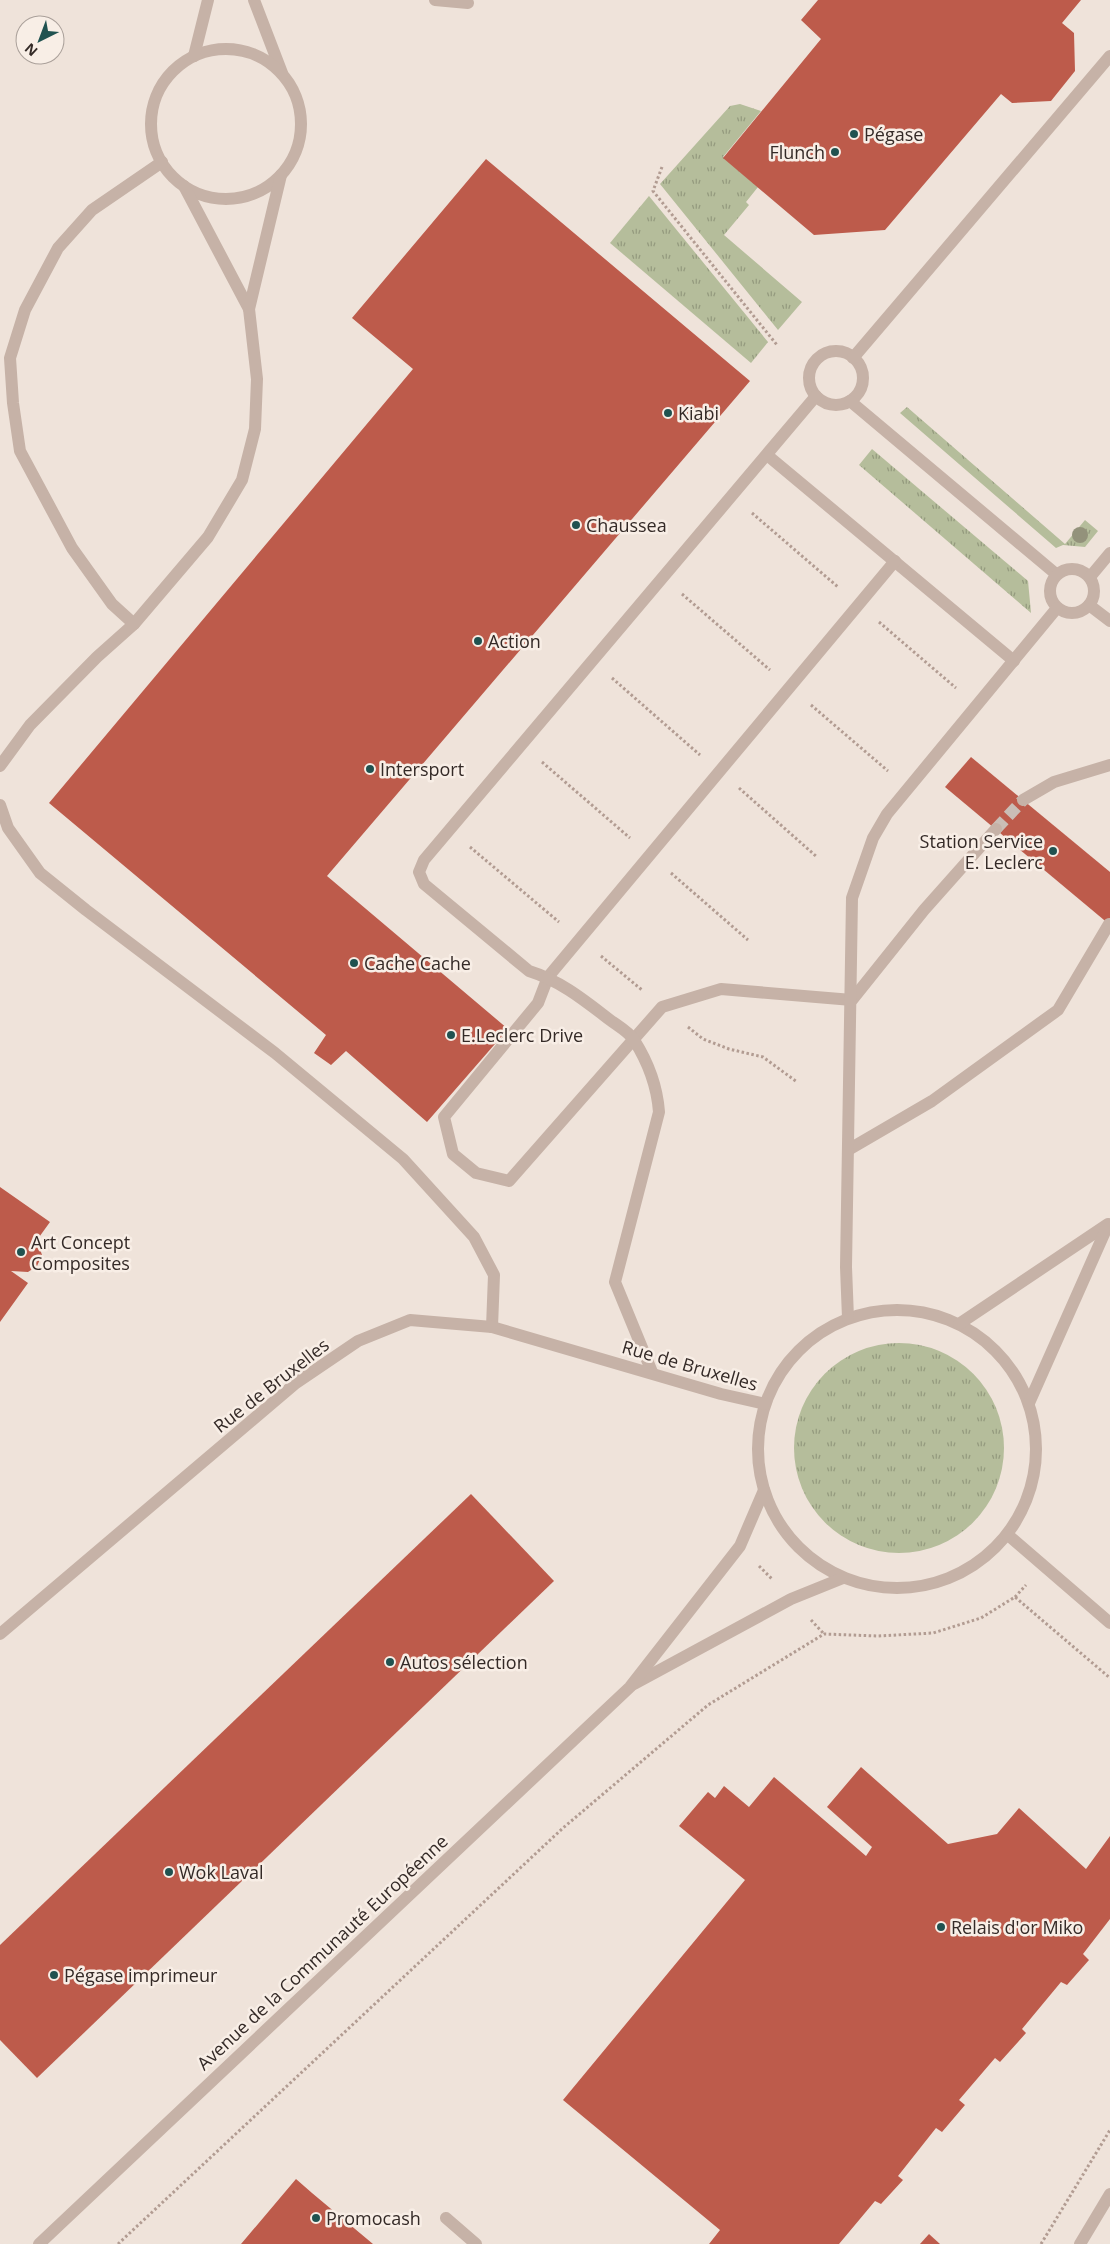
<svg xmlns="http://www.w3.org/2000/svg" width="1110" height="2244" font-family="'Open Sans',sans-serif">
  <defs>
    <pattern id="grass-tufts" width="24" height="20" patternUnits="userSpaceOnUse" patternTransform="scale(1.25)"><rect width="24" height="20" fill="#b5bd9b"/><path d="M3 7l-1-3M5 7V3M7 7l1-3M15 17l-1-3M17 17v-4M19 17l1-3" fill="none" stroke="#949a7e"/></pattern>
  </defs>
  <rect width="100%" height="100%" fill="#efe3da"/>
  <g fill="url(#grass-tufts)">
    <polygon points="740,104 761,111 723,157 758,187 746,202 749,205 724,235 802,302 778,330 660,184 730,106"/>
    <polygon points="649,196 768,342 751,363 610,243"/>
    <polygon points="907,407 1065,544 1085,520 1098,531 1085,547 1063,545 1056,548 900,413"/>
    <polygon points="872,449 1028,581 1031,613 859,465"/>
    <circle cx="899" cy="1448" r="105"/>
  </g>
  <g fill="#bd5b4b">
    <polygon points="818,0 1081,0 1062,23 1074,33 1075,71 1051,101 1012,103 1001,94 885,230 814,235 723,158 821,39 801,20"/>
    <polygon points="486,159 750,381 327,876 508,1029 427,1122 346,1051 331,1065 314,1053 326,1035 49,803 413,369 352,318"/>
    <polygon points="971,757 1110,872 1110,925 945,787"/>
    <polygon points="0,1187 50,1222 37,1240 42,1255 37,1266 28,1272 11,1271 28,1283 0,1322"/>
    <polygon points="471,1494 554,1581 37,2078 0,2040 0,1945"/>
    <polygon points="861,1767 948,1844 997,1834 1019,1808 1086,1869 1110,1836 1110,1919 1083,1954 1089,1960 1067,1985 1061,1982 1022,2029 1026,2033 1000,2062 995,2058 959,2100 965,2105 942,2132 936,2128 898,2176 903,2180 881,2204 875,2201 839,2244 709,2244 720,2230 563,2100 745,1880 679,1826 708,1792 715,1798 724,1786 749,1807 774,1777 866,1856 872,1847 827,1807"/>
    <polygon points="296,2179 312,2193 373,2244 241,2244"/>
    <polygon points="929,2234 940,2244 920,2244"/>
  </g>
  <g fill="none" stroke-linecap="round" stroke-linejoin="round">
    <polyline stroke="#cabeb6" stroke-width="12" stroke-dasharray="12 6" stroke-linecap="butt" points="996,829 1023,800"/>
    <g stroke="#b29c92" stroke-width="3" stroke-dasharray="2.5 2.5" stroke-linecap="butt">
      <polyline points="662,167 653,191 777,345"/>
      <polyline points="752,513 838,587"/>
      <polyline points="682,594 770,670"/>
      <polyline points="879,622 956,688"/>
      <polyline points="612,678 700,755"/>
      <polyline points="811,705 888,771"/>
      <polyline points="542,762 630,838"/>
      <polyline points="739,788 817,857"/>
      <polyline points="470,847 559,922"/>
      <polyline points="671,873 748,940"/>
      <polyline points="601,956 642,990"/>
      <polyline points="688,1027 703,1039 729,1049 763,1057 797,1082"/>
      <polyline points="759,1566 772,1579"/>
      <polyline points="1015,1597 1026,1585"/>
      <polyline points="811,1620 824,1634"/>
      <polyline points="118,2244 563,1828 708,1705 824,1634 878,1636 933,1633 981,1618 1015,1597 1110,1678"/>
      <polyline points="1041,2244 1110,2130"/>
    </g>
    <g stroke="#c6b2a7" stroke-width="12">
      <polyline points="254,0 282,73"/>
      <polyline points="435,0 468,3"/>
      <circle cx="226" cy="124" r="75"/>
      <polyline points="194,56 208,0"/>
      <polyline points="184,186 249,309"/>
      <circle cx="836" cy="378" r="27"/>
      <polyline points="853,358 1110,56"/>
      <polyline points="850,401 1056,574"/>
      <polyline points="767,455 1014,661"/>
      <polyline points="895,561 548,977 538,1003 444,1117 453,1154 476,1173 509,1181 662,1007 721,989 852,1000 924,910 996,829"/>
      <circle cx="1072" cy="591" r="22"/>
      <polyline points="1090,577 1110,553"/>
      <polyline points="1089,605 1110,621"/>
      <polyline points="134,624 112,604 72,548 20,451 13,403 10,358 25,310 58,248 92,210 162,162"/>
      <polyline points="0,766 30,725 97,657 134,624 208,537 242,480 255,429 257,379 249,309 281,175"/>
      <polyline points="1023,800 1054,782 1110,765"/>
      <polyline points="0,805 8,828 40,873 86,910 275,1053 403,1159 474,1237 494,1275 492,1327"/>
      <polyline points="848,1150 932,1101 1058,1010 1109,924"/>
      <circle cx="897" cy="1449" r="139"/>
      <polyline points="848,1318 846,1267 852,898 873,838 887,814 1057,608"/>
      <polyline points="959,1324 1108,1224"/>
      <path d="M652 1372 615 1282 659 1112C657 1085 648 1062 634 1040 629 1032 618 1026 610 1020 584 1000 561 981 529 971L424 884 419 872 424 860 816 396"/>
      <polyline points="1029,1403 1108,1225"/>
      <polyline points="1008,1535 1110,1623"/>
      <polyline points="0,1634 296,1383 358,1341 410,1320 492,1327 721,1394 765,1404"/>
      <polyline points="634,1684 791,1599 843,1578"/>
      <polyline points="446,2218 476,2244"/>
      <polyline points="39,2244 630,1687 740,1546 764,1490"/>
      <polyline points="1080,2244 1110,2194"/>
    </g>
  </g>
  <circle fill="#93927b" cx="1080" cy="535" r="8"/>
  <g fill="#205250" stroke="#f8eee6" stroke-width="2">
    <circle cx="854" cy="134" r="5"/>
    <circle cx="835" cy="152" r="5"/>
    <circle cx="668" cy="413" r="5"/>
    <circle cx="576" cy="525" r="5"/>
    <circle cx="478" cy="641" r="5"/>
    <circle cx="370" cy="769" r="5"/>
    <circle cx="1053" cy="851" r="5"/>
    <circle cx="354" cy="963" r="5"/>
    <circle cx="451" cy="1035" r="5"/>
    <circle cx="21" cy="1252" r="5"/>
    <circle cx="390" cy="1662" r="5"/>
    <circle cx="169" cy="1872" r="5"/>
    <circle cx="941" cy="1927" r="5"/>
    <circle cx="54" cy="1975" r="5"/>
    <circle cx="316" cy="2218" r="5"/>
  </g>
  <g text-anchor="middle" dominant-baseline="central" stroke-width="5" stroke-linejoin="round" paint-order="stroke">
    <g font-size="18" fill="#342a27" stroke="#f8eee6" text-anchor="start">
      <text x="864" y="134">Pégase</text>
      <text x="825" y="152" text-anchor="end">Flunch</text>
      <text x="678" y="413">Kiabi</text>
      <text x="586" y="525">Chaussea</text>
      <text x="488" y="641">Action</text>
      <text x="380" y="769">Intersport</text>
      <text x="1043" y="841" text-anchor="end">Station Service<tspan x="1043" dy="21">E. Leclerc</tspan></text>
      <text x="364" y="963">Cache Cache</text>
      <text x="461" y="1035">E.Leclerc Drive</text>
      <text x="31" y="1242">Art Concept<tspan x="31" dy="21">Composites</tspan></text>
      <text x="400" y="1662">Autos sélection</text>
      <text x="179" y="1872">Wok Laval</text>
      <text x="951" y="1927">Relais d'or Miko</text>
      <text x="64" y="1975">Pégase imprimeur</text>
      <text x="326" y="2218">Promocash</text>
    </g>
    <g font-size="18" fill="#342a27" stroke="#f8eee6">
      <text transform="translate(690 1365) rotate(16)">Rue de Bruxelles</text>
      <text transform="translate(271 1385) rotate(-38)">Rue de Bruxelles</text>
      <text transform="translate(322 1952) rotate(-43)">Avenue de la Communauté Européenne</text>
    </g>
  </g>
  <g transform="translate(40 40) rotate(222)"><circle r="24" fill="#f8eee6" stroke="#aaa09a"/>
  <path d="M0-4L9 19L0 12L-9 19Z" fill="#205250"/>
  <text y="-8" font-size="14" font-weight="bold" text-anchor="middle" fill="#342a27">N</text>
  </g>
</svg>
